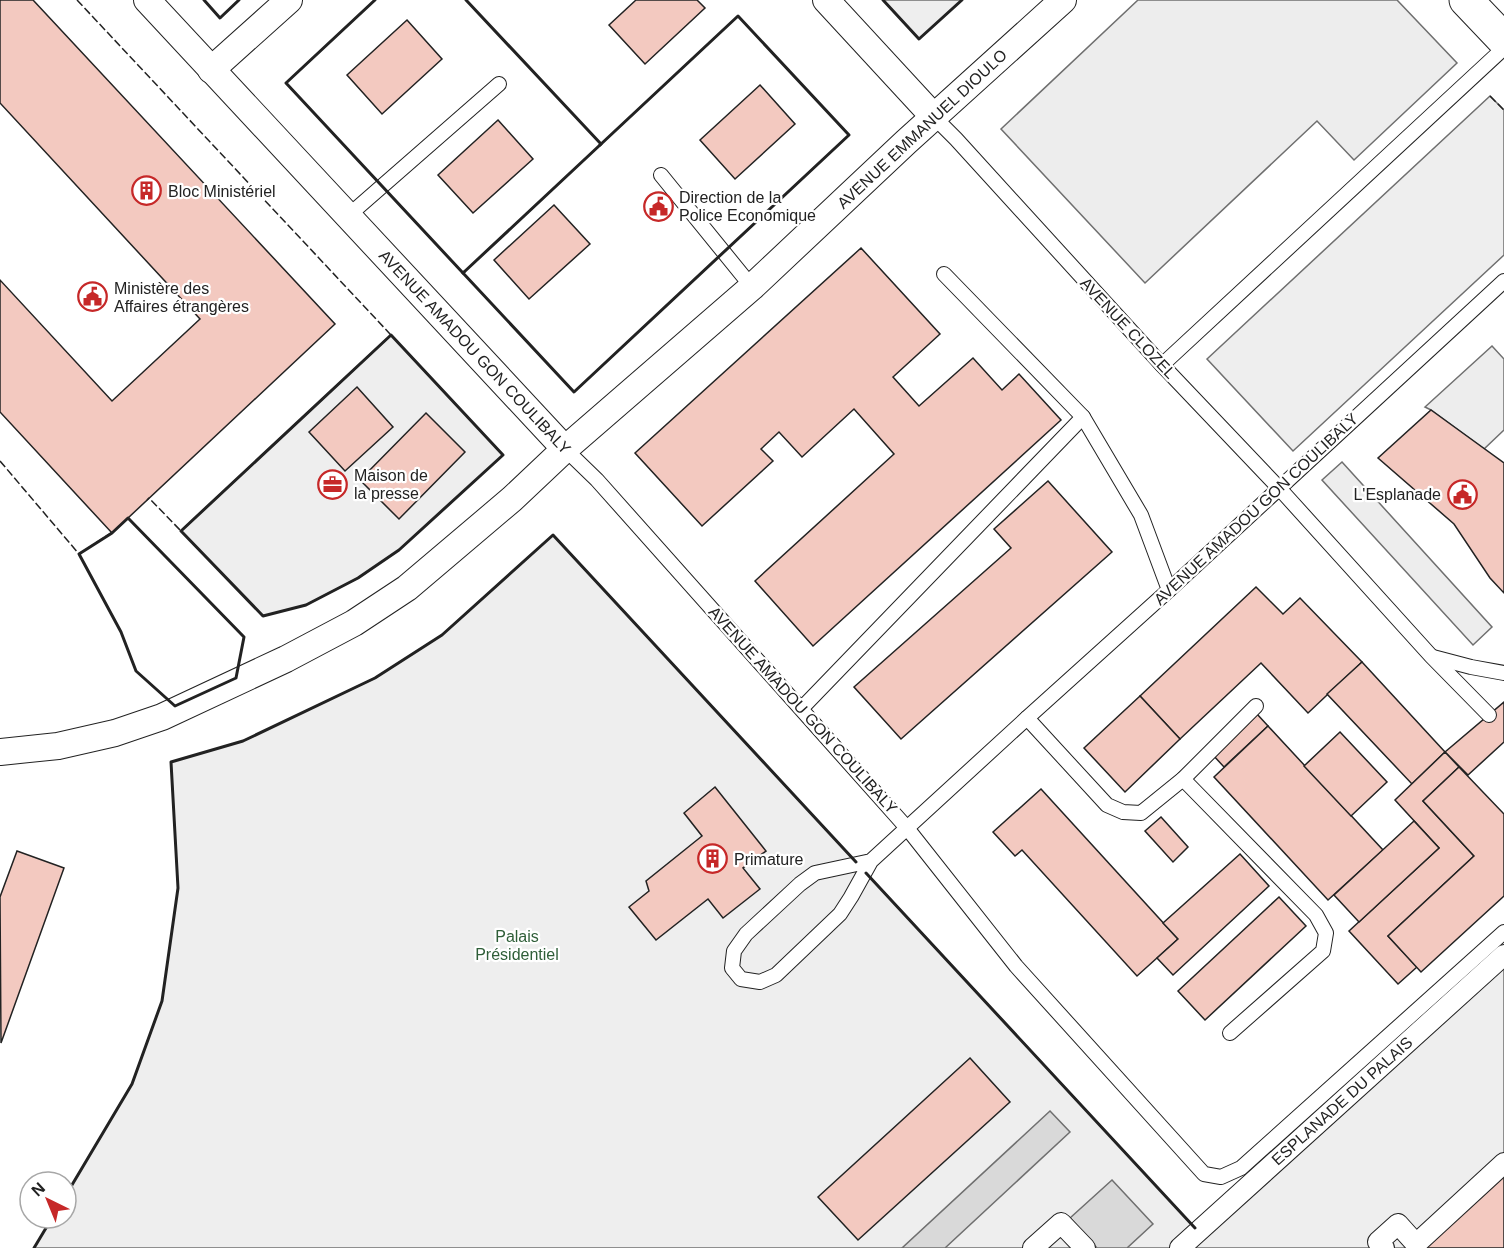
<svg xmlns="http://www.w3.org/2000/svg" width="1504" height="1248" font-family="Arial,sans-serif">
  <rect width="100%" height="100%" fill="#fff"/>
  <g fill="#eee" stroke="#6f6f6f" stroke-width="1.5">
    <polygon points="883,0 962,0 919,39"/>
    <polygon points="1490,96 1504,110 1504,255 1293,451 1207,359"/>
    <polygon points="391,335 503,455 399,550 358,578 306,605 263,616 181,531"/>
    <polygon points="553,535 1198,1231 1504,955 1504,1248 34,1248 52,1218 66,1218 66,1195 132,1084 162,1001 178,888 171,762 243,741 375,678 442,635"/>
  </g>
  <g fill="#ededed" stroke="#6f6f6f" stroke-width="1.5">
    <polygon points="1138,0 1397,0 1457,63 1354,160 1317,121 1145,283 1001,129"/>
    <polygon points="1492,346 1504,359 1504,430 1484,449 1431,410 1425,407"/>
    <polygon points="1342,462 1492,627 1473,645 1322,480"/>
  </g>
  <g fill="#d9d9d9" stroke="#6f6f6f" stroke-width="1.5">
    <polygon points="1050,1111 1070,1132 945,1248 902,1248"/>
    <polygon points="1112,1180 1153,1224 1127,1248 1097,1248 1070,1218"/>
  </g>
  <g fill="#f3c9c0" stroke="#222" stroke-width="1.5">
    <polygon points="0,0 33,0 335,324 112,533 0,412 0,280 112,401 200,319 0,103"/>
    <polygon points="636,0 697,0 705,8 645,64 609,25"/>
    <polygon points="407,20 442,59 382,114 347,75"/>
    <polygon points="760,85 795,124 735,179 700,140"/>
    <polygon points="498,120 533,159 473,213 438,175"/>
    <polygon points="554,205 590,244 529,299 494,260"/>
    <polygon points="861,248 940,334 893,377 919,406 973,358 1002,390 1019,374 1061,420 813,646 755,581 894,454 854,409 802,457 779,432 761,449 773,461 702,526 635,453"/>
    <polygon points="357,387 393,427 345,471 309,432"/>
    <polygon points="1431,410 1504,463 1504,593 1490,578 1454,524 1378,458"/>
    <polygon points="426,413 465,452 399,519 360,480"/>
    <polygon points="1048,481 1112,552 901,739 854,687 1011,548 994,529"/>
    <polygon points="1256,587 1283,614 1300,598 1362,662 1308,713 1261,663 1180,739 1140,696"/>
    <polygon points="1362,662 1445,752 1412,784 1327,694"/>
    <polygon points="1140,696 1180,739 1125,792 1084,748"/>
    <polygon points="1504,702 1504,742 1468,775 1445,752"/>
    <polygon points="1257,714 1268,726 1224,767 1213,755"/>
    <polygon points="1268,726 1383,850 1328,900 1214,777"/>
    <polygon points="1340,732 1387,782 1351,816 1304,766"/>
    <polygon points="1445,752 1459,767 1423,801 1474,856 1388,936 1417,967 1398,984 1349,931 1439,848 1395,800"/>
    <polygon points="1459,767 1504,814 1504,896 1421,972 1388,936 1474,856 1423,801"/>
    <polygon points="715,787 766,851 743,868 760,889 723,918 708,899 656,940 629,907 649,891 646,881 702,836 684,813"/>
    <polygon points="1041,789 1178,939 1137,976 1022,850 1015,856 993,832"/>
    <polygon points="1161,817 1188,847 1173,862 1145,831"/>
    <polygon points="1414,821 1439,848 1359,922 1334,895"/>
    <polygon points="17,851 64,868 1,1043 0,897"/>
    <polygon points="1240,854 1269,886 1173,975 1157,958 1178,939 1163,923"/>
    <polygon points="1279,897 1306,926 1205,1020 1178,991"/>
    <polygon points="970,1058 1010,1102 858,1240 818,1197"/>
    <polygon points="1504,1163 1504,1248 1411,1248"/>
  </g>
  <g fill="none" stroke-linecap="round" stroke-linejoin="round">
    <defs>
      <g id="service">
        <polyline points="934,117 956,139 1162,365 1279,488 1431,656 1489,715"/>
        <polyline points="661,175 752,287"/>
        <polyline points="348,216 499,84"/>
        <polyline points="944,274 1083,417 1141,515 1169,590"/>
        <polyline points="1162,365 1504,48"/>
        <polyline points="565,449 597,480 907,828 1016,966 1204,1174 1221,1177 1241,1168 1504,932"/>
        <polyline points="1433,657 1471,667 1504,673"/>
        <polyline points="802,708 1083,417"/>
        <polyline points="1027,718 1107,805 1123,812 1141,813 1183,779 1256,706"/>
        <polyline points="1183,779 1316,915 1326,933 1323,951 1230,1033"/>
        <polyline points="871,861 815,873 800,884 746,934 734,951 732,968 741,979 760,982 776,975 840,914 851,897 871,861 1027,718 1169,590 1504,281"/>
      </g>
      <g id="pedestrian">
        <polyline points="1033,1248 1061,1223 1085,1248"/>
        <polyline points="1180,1248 1504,955"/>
        <polyline points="1384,1248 1378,1242 1398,1224 1416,1244 1504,1163"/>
      </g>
      <g id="minor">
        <polyline points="147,0 565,449"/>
        <polyline points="826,0 934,117"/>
        <polyline points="211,70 289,0"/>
        <polyline points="0,752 58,746 115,733 162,717 286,659 354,623 407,588 512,499 565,449 752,287 906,142 1063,0"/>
      </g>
      <polyline id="secondary" points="1466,0 1504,40"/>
    </defs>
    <use href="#service" stroke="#222" stroke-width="16"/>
    <use href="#pedestrian" stroke="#222" stroke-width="22"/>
    <use href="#minor" stroke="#222" stroke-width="28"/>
    <use href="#secondary" stroke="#222" stroke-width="35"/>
    <use href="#service" stroke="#fff" stroke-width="14"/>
    <use href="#pedestrian" stroke="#fff" stroke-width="20"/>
    <use href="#minor" stroke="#fff" stroke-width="26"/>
    <use href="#secondary" stroke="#fff" stroke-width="33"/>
    <g stroke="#222" stroke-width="1.5" stroke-dasharray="8 3" stroke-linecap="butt">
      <polyline points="77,0 391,335 181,531 149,498 147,500"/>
      <polyline points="1490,96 1504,110"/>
      <polyline points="0,461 79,554 114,531"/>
    </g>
    <g stroke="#222" stroke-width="3">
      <polyline points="204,0 220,18 239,0"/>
      <polyline points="375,0 286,83 463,273 464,272"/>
      <polyline points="466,0 601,144 600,145"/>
      <polyline points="883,0 919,39 962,0"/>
      <polygon points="738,16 849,135 574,392 463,273"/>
      <polygon points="391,335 503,455 399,550 358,578 306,605 263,616 181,531"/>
      <polygon points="128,518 244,637 236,678 175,706 136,671 121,632 79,554 112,533"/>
      <polyline points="866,873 1195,1228"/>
      <polyline points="66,1195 132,1084 162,1001 178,888 171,762 243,741 375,678 442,635 553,535 856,862"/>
      <polyline points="34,1248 52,1218"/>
    </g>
  </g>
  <defs>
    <symbol id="building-ring" viewBox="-11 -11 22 22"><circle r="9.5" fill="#fff" stroke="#c62828" stroke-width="1.5"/><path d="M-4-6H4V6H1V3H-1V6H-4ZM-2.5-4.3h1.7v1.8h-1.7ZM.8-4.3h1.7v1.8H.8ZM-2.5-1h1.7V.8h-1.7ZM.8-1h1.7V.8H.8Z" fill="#c62828"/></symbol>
    <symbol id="civic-ring" viewBox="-11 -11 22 22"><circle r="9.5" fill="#fff" stroke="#c62828" stroke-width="1.5"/><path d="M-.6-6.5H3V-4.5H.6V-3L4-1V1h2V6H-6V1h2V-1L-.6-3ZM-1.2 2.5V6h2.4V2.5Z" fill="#c62828"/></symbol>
    <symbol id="office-ring" viewBox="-11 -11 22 22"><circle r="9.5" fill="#fff" stroke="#c62828" stroke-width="1.5"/><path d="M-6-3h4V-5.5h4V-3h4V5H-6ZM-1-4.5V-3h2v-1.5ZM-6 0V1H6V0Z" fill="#c62828"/></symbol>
  </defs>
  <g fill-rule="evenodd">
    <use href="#building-ring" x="130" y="174" width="33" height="33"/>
    <use href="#civic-ring" x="642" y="190" width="33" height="33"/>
    <use href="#civic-ring" x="76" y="280" width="33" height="33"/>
    <use href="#office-ring" x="316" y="468" width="33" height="33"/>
    <use href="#civic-ring" x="1446" y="478" width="33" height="33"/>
    <use href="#building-ring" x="696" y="842" width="33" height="33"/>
  </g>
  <g text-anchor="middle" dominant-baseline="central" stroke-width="4.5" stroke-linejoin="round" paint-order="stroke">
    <g font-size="16" fill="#222" stroke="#fff">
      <text transform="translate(922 129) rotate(-43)">AVENUE EMMANUEL DIOULO</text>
      <text transform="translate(1128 328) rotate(47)">AVENUE CLOZEL</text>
      <text transform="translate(475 352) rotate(47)">AVENUE AMADOU GON COULIBALY</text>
      <text transform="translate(1256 509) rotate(-43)">AVENUE AMADOU GON COULIBALY</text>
      <text transform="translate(803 710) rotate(48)">AVENUE AMADOU GON COULIBALY</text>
      <text transform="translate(1342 1101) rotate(-42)">ESPLANADE DU PALAIS</text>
    </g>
    <g font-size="16" fill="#222" stroke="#fff" text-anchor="start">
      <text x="168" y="191">Bloc Ministériel</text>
      <text x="679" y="197">Direction de la<tspan x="679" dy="18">Police Economique</tspan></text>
      <text x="114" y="288">Ministère des<tspan x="114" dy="18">Affaires étrangères</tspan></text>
      <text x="354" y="475">Maison de<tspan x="354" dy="18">la presse</tspan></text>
      <text x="1441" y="494" text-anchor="end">L'Esplanade</text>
      <text x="734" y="859">Primature</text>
    </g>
    <g font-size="16" fill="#2f5e38" stroke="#fff">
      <text x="517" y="936">Palais<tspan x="517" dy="18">Présidentiel</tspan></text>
    </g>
  </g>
  <g transform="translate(48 1200) rotate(317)"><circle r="28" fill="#ffffff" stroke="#a7a7a7" stroke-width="1.5"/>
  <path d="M0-4.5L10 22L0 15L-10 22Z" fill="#c62828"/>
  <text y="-9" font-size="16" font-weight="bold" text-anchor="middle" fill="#222222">N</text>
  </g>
</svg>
